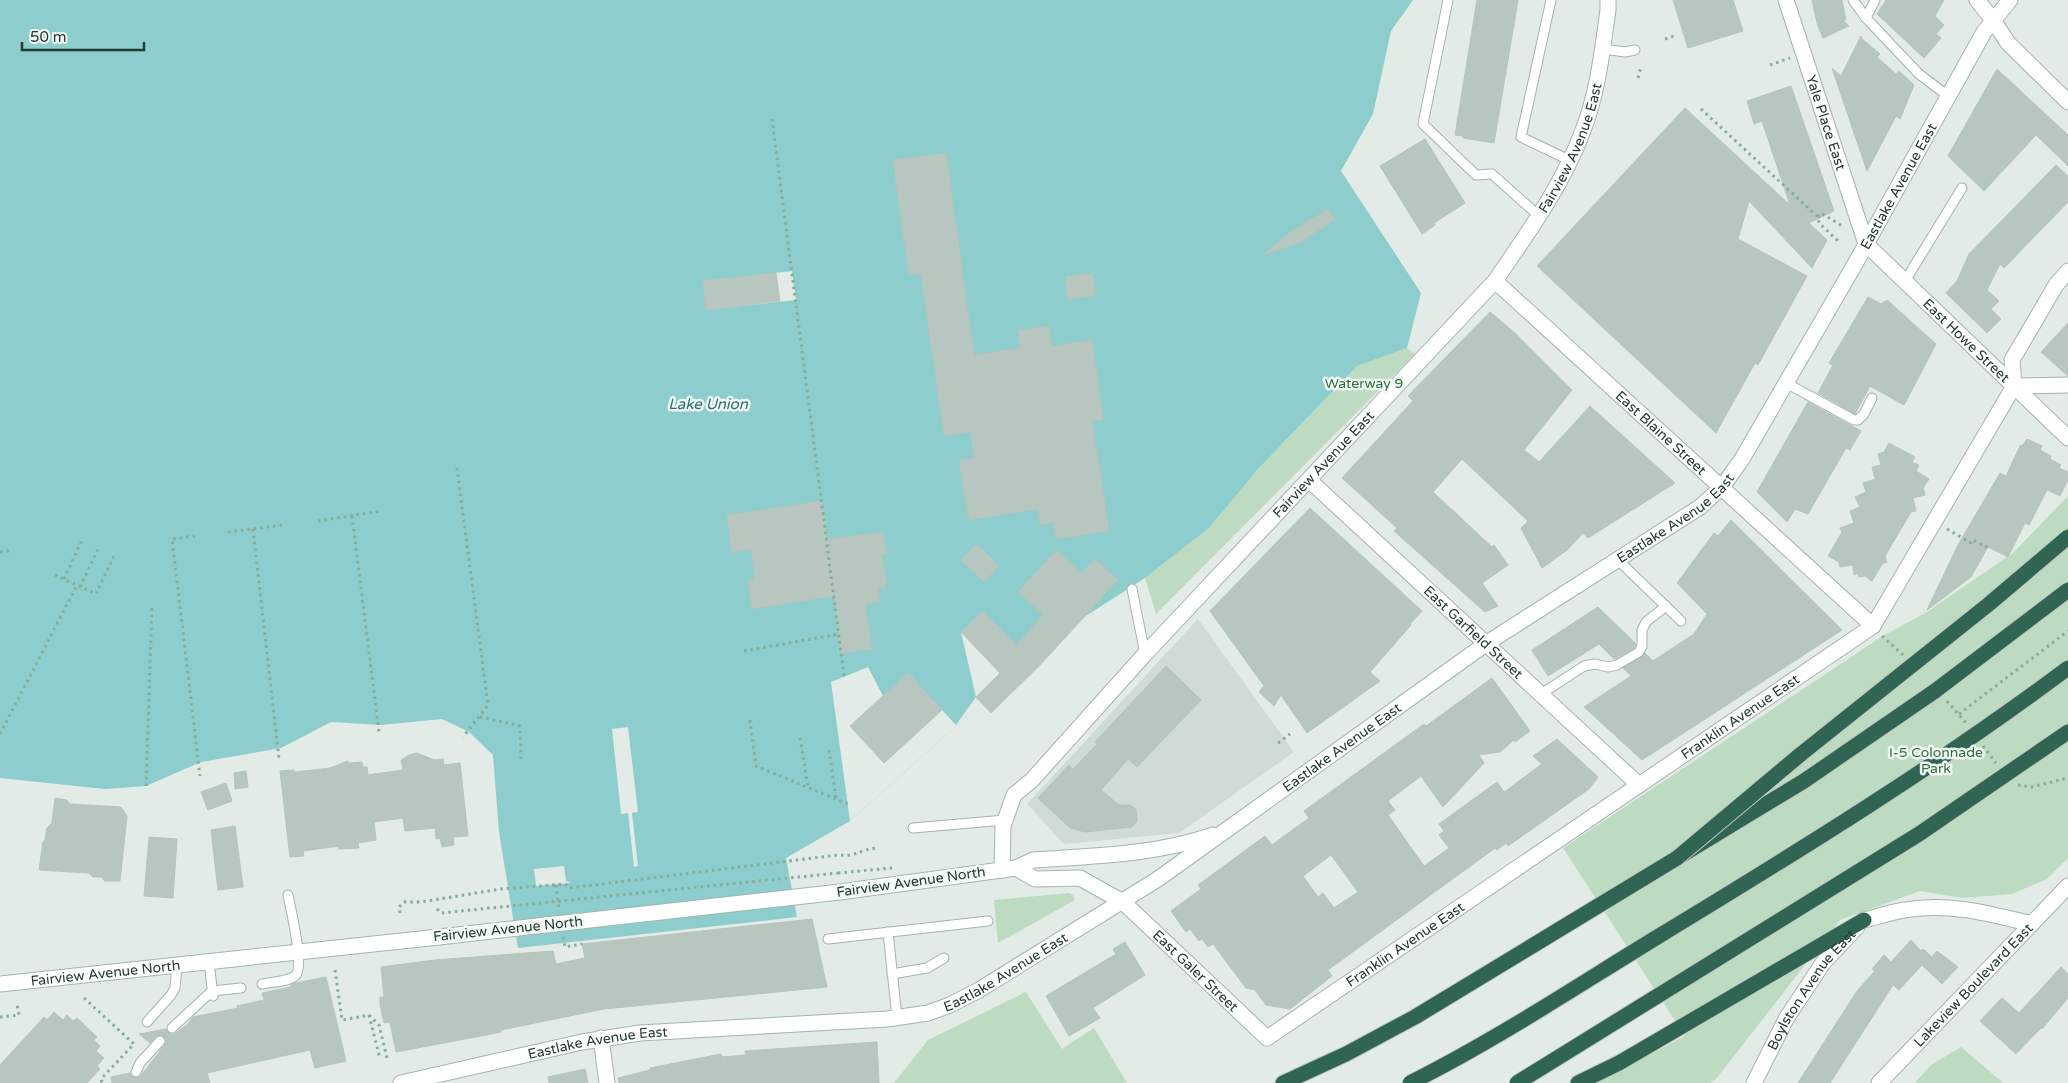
<svg xmlns="http://www.w3.org/2000/svg" width="2068" height="1083" font-family="'Varela Round',sans-serif">
  <rect width="100%" height="100%" fill="#e2ebe6"/>
  <polygon fill="#d0dbd4" points="1198,619 1294,752 1179,833 1064,844 1027,804"/>
  <g fill="#bcdbc0">
    <polygon points="1407,348 1415,354 1156,614 1145,578 1209,528 1259,468 1357,366"/>
    <polygon points="2068,496 2068,858 2047,879 2012,894 1962,898 1920,891 1840,920 1716,1079 1710,1083 1596,1083 1685,1036 1563,848 1883,636 1927,612 2013,553"/>
    <polygon points="1069,893 1073,895 1075,900 998,943 994,900"/>
    <polygon points="1026,992 1062,1049 1094,1028 1127,1083 894,1083 928,1040"/>
    <polygon points="1961,1047 2003,1083 1915,1083 1931,1065"/>
  </g>
  <polygon fill="#8dcdcd" points="0,0 1413,0 1391,31 1373,114 1341,171 1421,293 1407,348 1357,366 1259,468 1209,528 1145,578 1045,642 956,726 850,821 786,858 797,917 518,948 499,832 493,755 469,732 442,719 381,725 331,722 281,748 201,762 146,786 105,789 0,778"/>
  <g fill="#e2ebe6">
    <polygon points="792,271 796,300 706,310 703,281"/>
    <polygon points="983,611 1029,658 956,726 850,821 831,682 868,667 883,696 908,673 956,725 976,697 961,632"/>
    <polygon points="628,727 638,812 632,813 638,866 634,867 628,813 621,814 612,729"/>
    <polygon points="564,866 566,881 571,883 536,886 534,869"/>
  </g>
  <g fill="#b7c6be" stroke="#b5c4bc" fill-rule="evenodd">
    <polygon points="1477,0 1518,0 1494,143 1463,138 1463,136 1455,135"/>
    <polygon points="1673,0 1733,0 1743,31 1688,48"/>
    <polygon points="1812,0 1842,0 1846,20 1843,20 1849,26 1823,38 1817,23"/>
    <polygon points="1886,0 1944,0 1935,16 1944,25 1936,34 1941,38 1924,58 1877,14"/>
    <polygon points="1861,36 1862,39 1880,54 1877,57 1896,74 1899,71 1914,85 1900,119 1896,116 1867,171 1832,68 1841,76"/>
    <polygon points="1997,69 2068,135 2068,166 2036,135 1984,191 1948,156"/>
    <polygon points="1791,86 1834,211 1809,223 1827,240 1812,268 1749,201 1738,239 1807,276 1758,365 1755,363 1716,433 1537,266 1685,108 1790,205 1762,121 1754,124 1747,101"/>
    <polygon points="1425,139 1465,203 1434,223 1435,225 1422,234 1380,166"/>
    <polygon points="946,153 974,355 1020,348 1018,330 1049,326 1052,346 1092,340 1103,420 1092,421 1109,531 1056,539 1054,522 1040,525 1038,509 969,520 959,460 974,458 971,432 944,436 921,274 909,275 893,160"/>
    <polygon points="2056,165 2068,176 2068,202 2004,268 2000,264 1987,290 1999,301 1991,309 2001,319 1987,333 1946,293 1957,281 1969,254"/>
    <polygon points="1328,209 1335,219 1321,229 1299,243 1263,255 1290,232"/>
    <polygon points="776,273 780,301 706,310 703,281"/>
    <polygon points="1092,273 1096,295 1068,300 1065,277"/>
    <polygon points="1868,297 1881,304 1887,300 1936,344 1904,405 1870,386 1855,414 1818,393 1833,365 1829,363"/>
    <polygon points="1490,312 1515,333 1572,390 1524,450 1539,462 1590,406 1675,483 1588,538 1583,533 1567,550 1542,568 1521,528 1528,521 1462,459 1433,492 1492,547 1494,545 1508,565 1482,583 1498,606 1485,612 1394,531 1397,528 1342,478 1413,401 1408,396"/>
    <polygon points="2068,323 2068,376 2041,352"/>
    <polygon points="1808,402 1861,431 1850,450 1846,448 1808,514 1795,509 1787,522 1757,492"/>
    <polygon points="2027,439 2042,446 2040,450 2051,456 2050,459 2061,465 2059,468 2068,472 2068,480 2060,496 2047,490 2029,525 2025,523 2008,557 1988,547 1971,577 1927,610 1958,545 2000,473 2006,476 2020,446 2023,445"/>
    <polygon points="1889,443 1915,457 1912,462 1919,465 1916,471 1929,479 1923,488 1925,495 1913,498 1916,511 1911,512 1885,556 1887,562 1882,564 1872,581 1865,576 1859,577 1858,573 1854,575 1853,565 1840,567 1839,562 1828,556 1842,532 1840,528 1854,523 1850,511 1860,507 1855,497 1866,492 1863,483 1875,479 1872,467 1881,465 1878,454 1884,452"/>
    <polygon points="822,501 827,539 883,532 886,554 882,555 887,587 878,588 880,602 865,604 872,649 841,653 834,596 752,609 748,580 755,579 751,549 732,553 727,515"/>
    <polygon points="1310,508 1422,611 1410,624 1411,625 1370,672 1380,681 1307,733 1281,695 1274,706 1259,692 1264,686 1210,611"/>
    <polygon points="1731,520 1842,630 1642,760 1584,707 1631,676 1623,668 1642,657 1645,653 1653,661 1694,634 1707,614 1677,583 1714,533 1718,536"/>
    <polygon points="977,544 999,566 984,582 961,560"/>
    <polygon points="1056,550 1082,573 1095,559 1118,580 1040,665 991,713 976,697 1000,673 961,632 983,611 1016,645 1043,615 1018,592"/>
    <polygon points="1598,607 1636,644 1634,648 1614,659 1599,644 1548,676 1532,650"/>
    <polygon points="1166,666 1201,700 1137,767 1128,759 1101,790 1119,805 1130,805 1136,809 1137,821 1132,827 1085,832 1070,828 1038,798 1069,765 1073,769 1097,744 1095,742"/>
    <polygon points="908,673 942,710 884,763 850,726"/>
    <path d="M1492 678 1530 731 1515 742 1514 740 1500 752 1479 755 1484 763 1443 807 1421 776 1388 801 1395 810 1388 815 1424 866 1449 848 1439 835 1444 831 1439 824 1497 782 1504 792 1542 764 1533 756 1557 739 1598 777 1589 789 1508 846 1506 843 1497 850 1495 848 1328 970 1332 976 1290 1009 1266 1005 1255 990 1246 988 1213 944 1208 947 1202 939 1199 941 1190 929 1186 932 1171 911 1201 889 1198 885 1265 836 1272 845 1309 818 1304 811 1424 724 1426 726ZM1331 855 1358 892 1334 908 1323 893 1318 897 1303 876Z"/>
    <polygon points="417,753 434,760 443,759 444,765 460,763 468,836 453,837 454,845 442,847 440,838 436,839 435,828 405,831 403,818 374,822 376,840 358,843 359,848 339,849 339,846 303,851 304,856 290,857 280,771 294,770 295,772 330,768 348,761 349,763 362,762 363,767 367,767 368,775 403,770 401,760 409,755"/>
    <polygon points="246,771 248,787 235,789 234,773"/>
    <polygon points="226,783 232,801 208,810 201,792"/>
    <polygon points="55,798 67,800 70,804 121,807 127,816 120,881 105,881 101,877 93,877 89,873 39,870 43,842 45,840 47,828 52,823"/>
    <polygon points="235,826 243,887 218,890 211,830"/>
    <polygon points="149,837 177,839 173,898 144,896"/>
    <polygon points="812,919 827,987 604,1009 501,1030 501,1032 486,1035 396,1052 390,1022 384,1023 380,1004 380,997 384,997 381,967 435,960 553,951 556,964 585,958 582,944"/>
    <polygon points="1911,940 1921,951 1923,949 1932,957 1937,951 1958,967 1942,984 1922,965 1899,990 1893,985 1830,1083 1798,1083 1857,991 1875,971 1872,969 1884,955 1891,962"/>
    <polygon points="1125,942 1145,975 1093,1008 1100,1018 1069,1036 1046,996 1116,954 1113,949"/>
    <polygon points="2061,967 2068,974 2068,998 2042,1029 2041,1028 2016,1054 1980,1021 2002,998 2019,1013"/>
    <polygon points="326,977 346,1061 315,1068 310,1050 207,1073 210,1083 112,1083 111,1077 130,1073 134,1078 140,1077 166,1043 166,1039 162,1035 156,1036 150,1043 139,1034 166,1029 170,1034 174,1034 187,1025 193,1017 238,1008 237,1006 264,1000 262,993 291,987 291,985 296,983"/>
    <polygon points="54,1012 63,1020 67,1015 73,1021 77,1018 97,1037 94,1040 100,1046 96,1051 104,1058 97,1066 100,1069 87,1083 0,1083 0,1065 44,1017 47,1020"/>
    <polygon points="877,1042 879,1083 619,1083 618,1078 650,1070 650,1068 721,1054 722,1057 746,1055 745,1051"/>
    <polygon points="585,1069 588,1083 549,1083 548,1077"/>
  </g>
  <g fill="none" stroke-linecap="round" stroke-linejoin="round">
    <defs>
      <g id="service">
        <polyline points="1448,0 1423,124 1476,175 1492,174 1539,216"/>
        <polyline points="1551,0 1521,137 1569,160"/>
        <polyline points="1853,0 1866,18"/>
        <polyline points="1875,0 1866,18 1919,74 1948,96"/>
        <polyline points="1603,49 1625,52 1635,50"/>
        <polyline points="1905,281 1962,188"/>
        <polyline points="1786,383 1854,420 1858,420 1864,414 1872,398"/>
        <polyline points="1618,560 1681,621"/>
        <polyline points="1132,589 1145,654"/>
        <polyline points="1541,694 1584,666 1595,664 1608,667 1617,665 1639,652 1642,646 1642,630 1646,622 1666,606"/>
        <polyline points="913,828 1005,820"/>
        <polyline points="888,932 897,1018"/>
        <polyline points="828,939 988,921"/>
        <polyline points="209,962 213,996"/>
        <polyline points="892,974 927,968 944,958"/>
        <path d="M262 984C271 982 289 982 296 975 304 965 291 910 288 895"/>
        <polyline points="147,1022 171,995 175,988 177,965"/>
        <polyline points="172,1028 212,991 241,988"/>
        <polyline points="136,1072 140,1063 160,1041"/>
      </g>
      <g id="minor">
        <path id="s1" d="M1786 0 1866 244 2068 438"/>
        <polyline points="1977,0 1993,20 2008,43 2068,102"/>
        <path id="s2" d="M1495 281 1873 626"/>
        <polyline points="2014,386 2068,385"/>
        <path id="s3" d="M1309 480 1639 785"/>
        <path id="s4" d="M1002 870 1003 826 1014 795 1032 780 1145 654 1495 281C1527 234 1562 186 1582 133 1598 93 1602 52 1608 10V0"/>
        <path id="s5" d="M1123 902 1267 1038 1873 626 2014 386 2012 360 2056 285 2068 271"/>
        <polyline points="601,1038 607,1083"/>
        <path id="s6" d="M1754 1083 1786 1019 1823 963 1857 927"/>
      </g>
      <g id="tertiary">
        <path d="M1864 920C1877 917 1891 912 1905 910 1948 902 1991 914 2032 924"/>
        <path id="s7" d="M1879 1083 2068 886"/>
      </g>
      <g id="secondary">
        <polyline points="1016,868 1035,879 1080,878 1123,902"/>
        <path d="M840 892 1016 868 1033 860C1093 856 1155 855 1213 835"/>
        <path id="s8" d="M0 984 439 937"/>
        <path id="s9" d="M401 1083 582 1042 640 1033 887 1019 928 1013 950 1005 979 990 1158 879 1487 643 1700 507 1722 487 1742 459 1855 264 1984 32 2010 0"/>
      </g>
      <g id="motorway">
        <polyline points="1283,1083 1346,1054 1415,1017 1804,781 1935,691"/>
        <polyline points="1578,1083 1619,1063 1864,920"/>
      </g>
    </defs>
    <use href="#service" stroke="#a5b3ac" stroke-width="11"/>
    <use href="#minor" stroke="#a5b3ac" stroke-width="17"/>
    <use href="#tertiary" stroke="#a5b3ac" stroke-width="17"/>
    <use href="#secondary" stroke="#a1b6ac" stroke-width="17"/>
    <use href="#motorway" stroke="#c1c8c5" stroke-width="17"/>
    <g stroke="#84ad9a" stroke-width="3" stroke-dasharray="2.5 4" stroke-linecap="butt">
      <polyline points="1665,39 1674,36"/>
      <polyline points="1770,65 1790,58"/>
      <polyline points="1638,78 1641,67"/>
      <polyline points="1701,109 1818,217 1819,223 1838,241"/>
      <polyline points="772,119 844,676"/>
      <polyline points="1818,217 1821,213 1844,227"/>
      <polyline points="457,468 488,705 463,737"/>
      <polyline points="352,516 379,732"/>
      <polyline points="318,521 381,511"/>
      <polyline points="253,529 279,759"/>
      <polyline points="1947,529 1971,543 1973,540 1986,547 1987,545"/>
      <polyline points="228,532 282,525"/>
      <polyline points="195,536 172,539 200,776"/>
      <polyline points="0,552 9,551"/>
      <polyline points="55,575 96,594 114,556"/>
      <polyline points="64,579 82,540"/>
      <polyline points="80,587 98,549"/>
      <polyline points="1882,636 1903,655"/>
      <polyline points="744,651 839,634"/>
      <polyline points="1947,701 1966,723"/>
      <polyline points="1959,714 2068,631"/>
      <polyline points="480,717 520,726 521,759"/>
      <polyline points="750,720 756,766 848,804"/>
      <polyline points="0,734 77,585"/>
      <polyline points="800,738 808,787"/>
      <polyline points="1278,743 1290,734"/>
      <polyline points="1983,746 1996,763"/>
      <polyline points="829,750 836,798"/>
      <polyline points="2018,785 2031,787 2068,778"/>
      <polyline points="146,786 152,605"/>
      <polyline points="838,873 892,868"/>
      <polyline points="556,885 559,909"/>
      <path d="M400 913 399 907 404 902H421L501 889 565 884 569 888 838 855C856 857 859 850 876 848"/>
      <polyline points="563,937 565,947 582,944"/>
      <polyline points="335,970 342,1020 369,1015 380,1059"/>
      <polyline points="84,998 134,1044 101,1079 102,1083"/>
      <polyline points="369,1015 379,1025 387,1058"/>
      <polyline points="0,1017 19,1015 17,1005"/>
    </g>
    <use href="#service" stroke="#fff" stroke-width="9"/>
    <use href="#minor" stroke="#fff" stroke-width="15"/>
    <use href="#tertiary" stroke="#fff" stroke-width="15"/>
    <use href="#secondary" stroke="#fff" stroke-width="15"/>
    <use href="#motorway" stroke="#316553" stroke-width="15"/>
    <defs>
      <polyline id="secondary-bridge" points="439,937 840,892"/>
      <g id="motorway-bridge">
        <polyline points="1935,691 2068,590"/>
        <polyline points="1677,858 1801,754 1989,604 2068,537"/>
        <path d="M1410 1083C1496 1040 1577 986 1659 936 1799 851 1937 766 2068 668"/>
        <polyline points="1517,1083 1919,834 2068,732"/>
      </g>
    </defs>
    <use href="#secondary-bridge" stroke="#a1b6ac" stroke-width="17" stroke-linecap="butt"/>
    <use href="#motorway-bridge" stroke="#c1c8c5" stroke-width="17" stroke-linecap="butt"/>
    <polyline stroke="#84ad9a" stroke-width="3" stroke-dasharray="2.5 4" stroke-linecap="butt" points="437,909 441,913 838,873"/>
    <use href="#secondary-bridge" stroke="#fff" stroke-width="15"/>
    <use href="#motorway-bridge" stroke="#316553" stroke-width="15"/>
  </g>
  <g text-anchor="middle" dominant-baseline="central" stroke-width="5" stroke-linejoin="round" paint-order="stroke">
    <g font-size="14" fill="#233b31" stroke="#f2f8f4">
      <text stroke="none"><textPath href="#s1" startOffset="129">Yale Place East</textPath></text>
      <text stroke="none"><textPath href="#s4" startOffset="935">Fairview Avenue East</textPath></text>
      <text stroke="none"><textPath href="#s9" startOffset="1836">Eastlake Avenue East</textPath></text>
      <text stroke="none"><textPath href="#s1" startOffset="396">East Howe Street</textPath></text>
      <text stroke="none"><textPath href="#s2" startOffset="225">East Blaine Street</textPath></text>
      <text stroke="none"><textPath href="#s4" startOffset="530">Fairview Avenue East</textPath></text>
      <text stroke="none"><textPath href="#s9" startOffset="1431">Eastlake Avenue East</textPath></text>
      <text stroke="none"><textPath href="#s3" startOffset="224">East Garfield Street</textPath></text>
      <text stroke="none"><textPath href="#s5" startOffset="770">Franklin Avenue East</textPath></text>
      <text stroke="none"><textPath href="#s9" startOffset="1026">Eastlake Avenue East</textPath></text>
      <text transform="translate(911 882) rotate(-8)">Fairview Avenue North</text>
      <text transform="translate(508 929) rotate(-6)">Fairview Avenue North</text>
      <text stroke="none"><textPath href="#s5" startOffset="365">Franklin Avenue East</textPath></text>
      <text stroke="none"><textPath href="#s5" startOffset="100">East Galer Street</textPath></text>
      <text stroke="none"><textPath href="#s9" startOffset="621">Eastlake Avenue East</textPath></text>
      <text stroke="none"><textPath href="#s8" startOffset="106">Fairview Avenue North</textPath></text>
      <text stroke="none"><textPath href="#s7" startOffset="136">Lakeview Boulevard East</textPath></text>
      <text stroke="none"><textPath href="#s6" startOffset="110">Boylston Avenue East</textPath></text>
      <text stroke="none"><textPath href="#s9" startOffset="201">Eastlake Avenue East</textPath></text>
    </g>
    <g font-size="14" fill="#306f3f" stroke="#f2f8f4">
      <text x="1364" y="383">Waterway 9</text>
      <text x="1936" y="752">I-5 Colonnade<tspan x="1936" dy="16">Park</tspan></text>
    </g>
    <g font-size="15" font-style="italic" fill="#217273" stroke="#f2f8f4">
      <text x="708" y="404">Lake Union</text>
    </g>
  </g>
  <path d="M22 42v8h122v-8" fill="none" stroke="#233b31" stroke-width="2.5"/>
  <text x="30" y="42" font-size="15" fill="#233b31" stroke="#f2f8f4" stroke-width="4" paint-order="stroke">50 m</text>
</svg>
